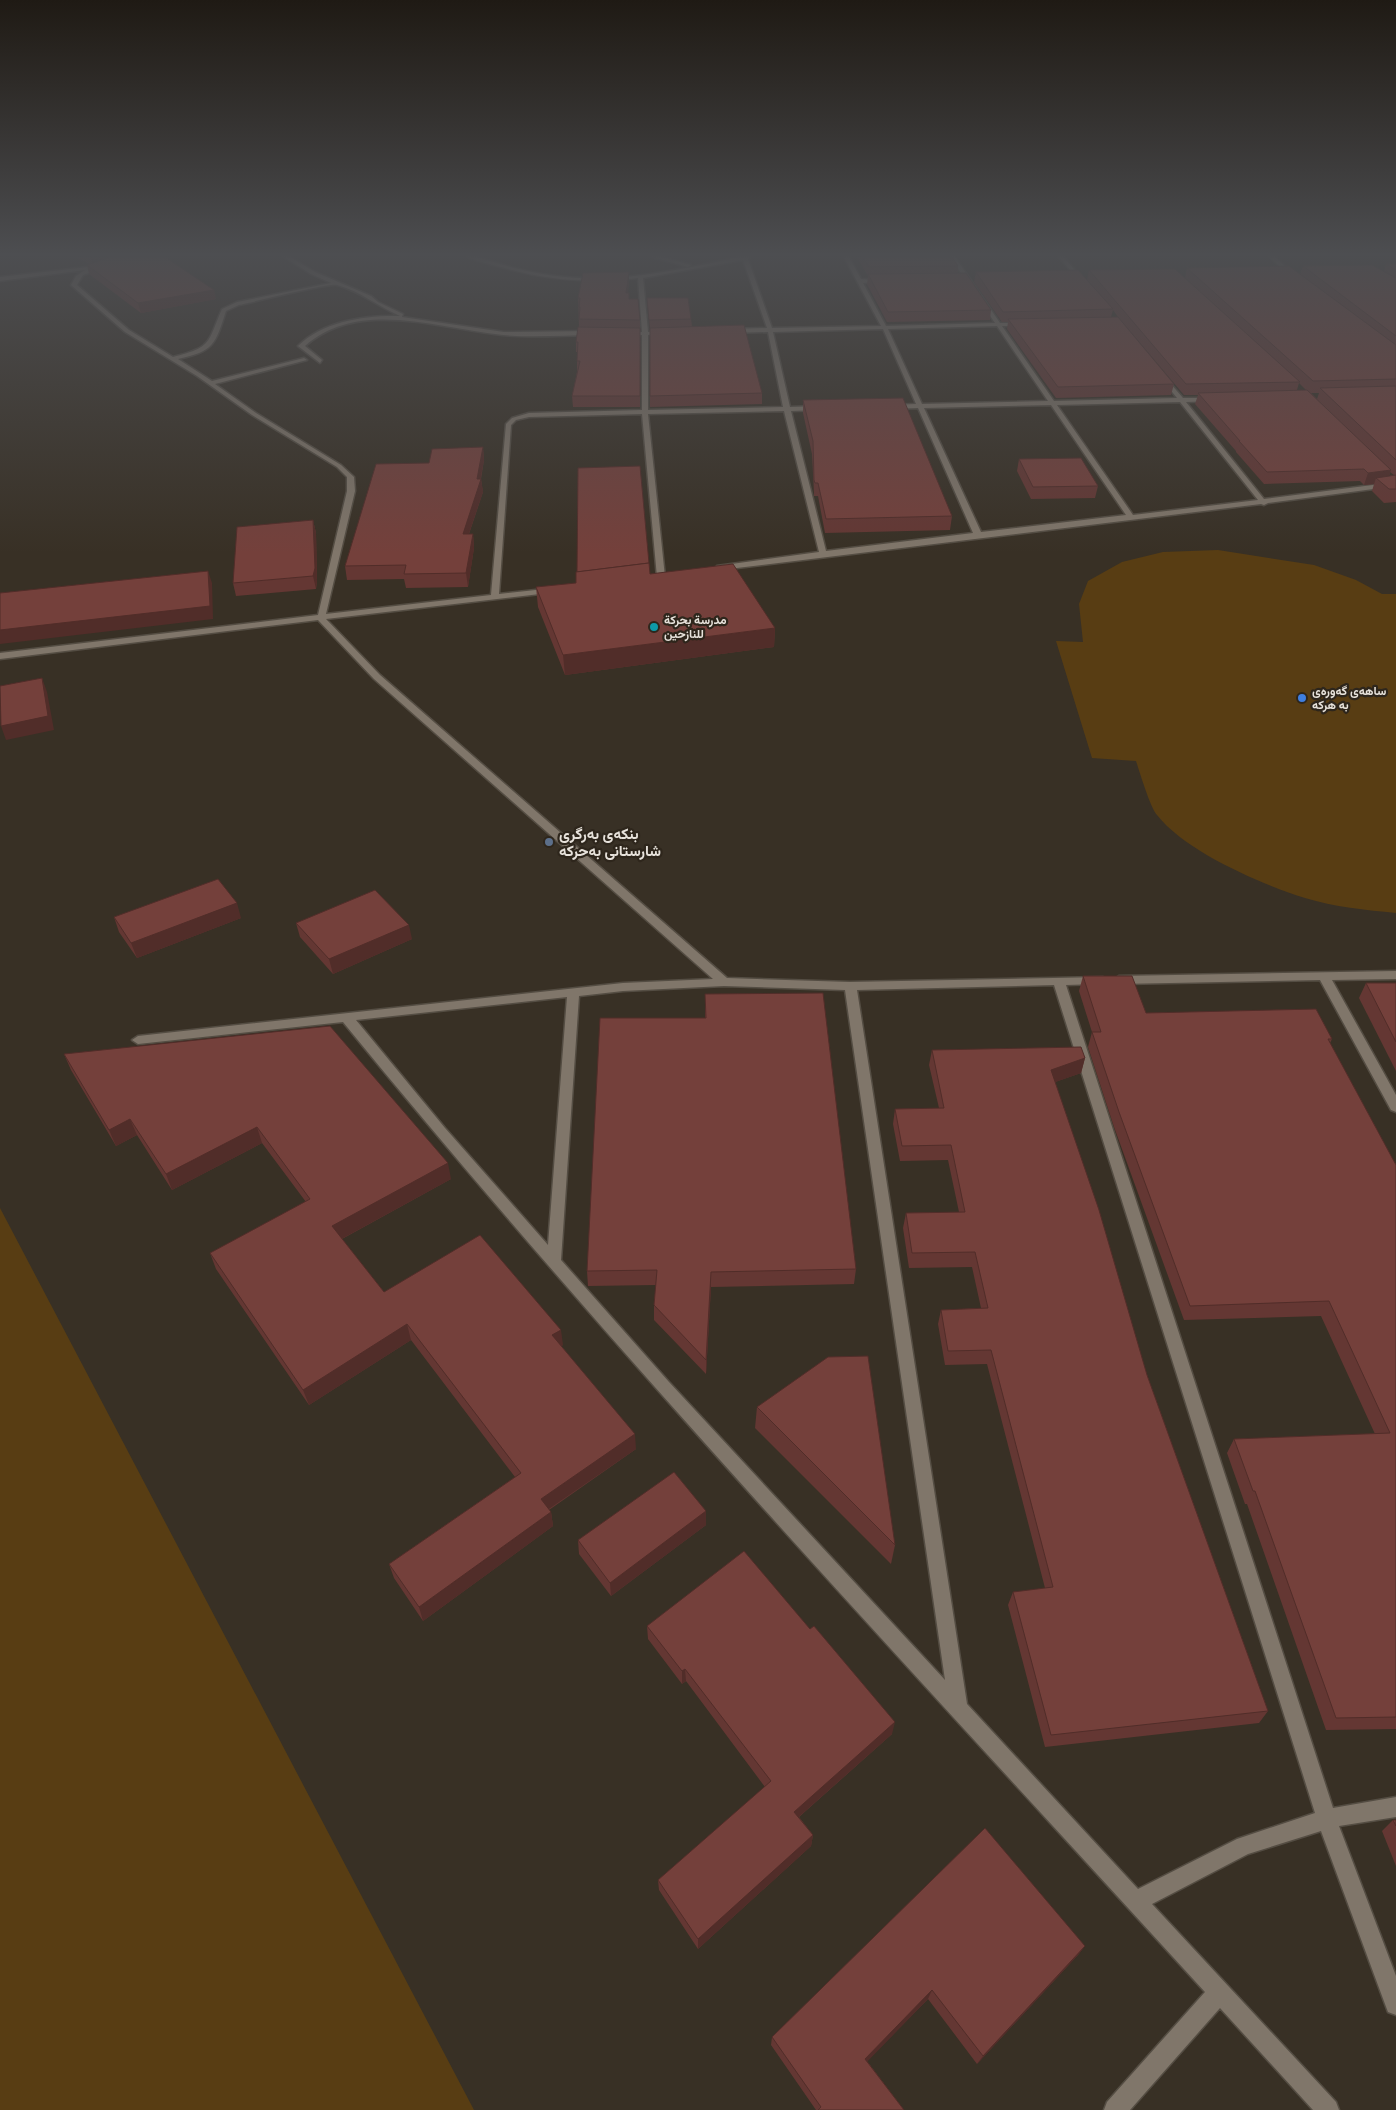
<svg xmlns="http://www.w3.org/2000/svg" width="1396" height="2110" font-family="'Archivo Narrow',Vazirmatn,sans-serif">
  <rect width="100%" height="100%" fill="#383025"/>
  <g fill="#583d13">
    <path d="M1218 550 1314 565 1356 580 1382 594H1396V913C1366 910 1334 907 1305 898 1261 884 1186 852 1157 815 1150 807 1140 773 1136 761L1092 758 1056 641 1083 642 1079 604 1088 581 1122 562 1163 552Z"/>
    <polygon points="0,1208 474,2110 0,2110"/>
  </g>
  <g fill="none" stroke-linecap="round" stroke-linejoin="round">
    <defs>
      <g id="minor">
        <path d="M284 257H290L315 272 371 296 378 302 403 314 402 317 504 332 594 331 597 333 594 335C564 335 533 338 503 335 439 329 360 298 305 346L322 360 320 363 298 346C323 321 366 315 400 316 379 307 360 291 337 285 328 283 254 302 239 305L226 311C215 345 214 351 178 359L212 381 304 358 307 360 215 384 256 413 341 465 354 477 355 491 326 614 491 595 506 424 512 418 529 413 642 410V335L624 336 621 334 642 332 638 278C590 284 547 280 501 267 490 264 478 262 468 257H477C503 265 529 273 556 276 617 284 679 270 739 257H750L748 259 772 328 881 326 844 257H849L861 279 887 281 863 283 886 326 995 323 950 257H955L1000 323H1026L1024 326H1002L1054 401 1177 398 1160 377 1163 375 1183 398H1215L1216 399 1213 401 1186 402 1264 499 1396 482V486L1268 503 1264 505 1261 504 720 570 716 568 717 566 819 552 784 411 648 414 665 577 661 579 657 577 642 414 529 417 516 420 511 425 499 594 554 588 558 590 557 592 326 619 380 675 727 978 850 982 1103 977 1105 980 1099 984 1066 985 1333 1808 1396 1797V1817L1339 1826 1396 1976V2015L1388 2012 1385 2004 1321 1831 1248 1854 1152 1904 1336 2102 1339 2110H1313L1220 2008 1130 2110H1104L1107 2102 1205 1992C913 1672 617 1357 343 1022L138 1044 132 1040 138 1036 623 983 713 979 374 679 318 620 0 659V653L318 615 347 491V477L337 467 252 415 197 376 125 332 71 285 76 276 85 270 0 281V277L105 265V267L83 275 77 285 129 330 173 357C213 347 207 343 222 309L237 302 331 283 311 274ZM743 260 767 328 729 329 726 331 729 333 768 332 783 407 648 410V335L670 333 667 331 648 332 643 278ZM997 326 1048 401 922 404 888 329ZM883 329 916 404 890 405 887 407 890 409 918 408 973 533 826 551 791 411 820 410 823 408 820 406 790 407 773 332ZM1180 402 1258 500 1133 515 1057 405ZM1051 405 1126 515 981 532 924 408ZM1054 985 1315 1813 1237 1839 1138 1889 967 1704 857 990ZM724 986 845 990 945 1680 669 1382 561 1260 579 996 623 991ZM567 997 548 1245 445 1128 356 1020Z"/>
        <polygon points="652,257 662,257 691,265 688,267"/>
        <polygon points="1059,257 1064,257 1086,284 1082,284"/>
        <polygon points="1270,257 1275,257 1296,277 1296,279 1292,279"/>
        <polygon points="1396,971 1396,979 1332,980 1396,1095 1396,1112 1391,1110 1320,980 1119,984 1113,980 1119,976"/>
      </g>
    </defs>
    <use href="#minor" stroke="#544d43" stroke-width="3"/>
    <use href="#minor" fill="#80766a" fill-rule="evenodd"/>
  </g>
  <g fill="#643733" fill-rule="evenodd">
    <polygon points="76,257 165,257 216,299 141,313 89,274 87,265 90,264"/>
    <polygon points="857,257 952,257 958,266 958,273 991,310 990,320 887,322 867,284 868,276"/>
    <path d="M1386 264H1396V502L1384 503 1372 491 1374 484 1364 485 1360 481 1264 484 1236 452V451L1195 404 1198 395H1184L1120 319 1174 384 1171 395 1056 398 1007 329 1008 322H1002L974 282 976 272 1096 290 1087 280 1089 270 1185 278 1187 268 1300 274 1303 266 1384 271ZM1113 310 1118 317H1111ZM1299 383 1306 390H1297ZM1311 393H1319L1317 399ZM1390 472 1394 475 1389 476Z"/>
    <polygon points="629,272 629,281 628,293 629,293 629,299 640,320 640,407 573,407 572,396 577,372 577,352 576,352 576,342 579,327 578,298"/>
    <polygon points="647,298 691,319 692,326 762,393 762,404 650,407 650,329"/>
    <polygon points="803,400 952,516 950,530 825,533 818,496 814,496 814,493 812,454 803,413"/>
    <polygon points="483,447 484,460 481,479 483,492 469,534 473,534 474,548 468,587 406,588 404,579 347,580 345,566 429,463"/>
    <polygon points="1019,459 1098,486 1095,498 1031,499 1017,471"/>
    <polygon points="313,520 316,533 317,581 316,589 236,596 233,583"/>
    <polygon points="649,563 650,574 775,628 774,647 565,675 538,607 536,587 576,583"/>
    <polygon points="114,917 241,918 137,958 119,932"/>
    <polygon points="296,923 412,939 333,974 300,937"/>
    <polygon points="1083,976 1146,1013 1332,1039 1330,1043 1396,1165 1396,1729 1326,1730 1247,1504 1245,1504 1227,1453 1234,1439 1375,1434 1321,1316 1184,1320 1114,1127 1088,1047 1092,1032 1079,991"/>
    <polygon points="1366,983 1396,983 1396,1071 1359,998"/>
    <polygon points="705,994 856,1269 854,1284 711,1287 706,1374 654,1320 654,1305 656,1285 588,1286 587,1271 705,1018"/>
    <polygon points="932,1050 1085,1058 1081,1073 1055,1082 1147,1375 1268,1711 1259,1723 1045,1747 1008,1605 1013,1592 1045,1588 987,1364 945,1365 938,1324 941,1310 981,1308 972,1267 909,1268 903,1228 906,1213 959,1212 948,1160 900,1161 893,1124 895,1109 939,1108 929,1065"/>
    <polygon points="64,1054 451,1179 342,1239 384,1292 563,1345 561,1346 636,1449 549,1510 551,1512 553,1526 423,1621 394,1578 389,1564 515,1477 411,1340 309,1405 216,1269 210,1253 306,1202 262,1143 172,1190 137,1135 116,1146 71,1070"/>
    <polygon points="757,1407 895,1545 891,1564 755,1428"/>
    <polygon points="706,1511 706,1525 611,1596 579,1554 578,1540"/>
    <polygon points="647,1626 892,1734 799,1817 813,1835 811,1846 698,1949 659,1890 658,1880 765,1787 686,1681 682,1684 648,1639"/>
    <polygon points="1393,1820 1396,1820 1396,1866 1382,1831"/>
    <polygon points="1085,1946 1078,1955 977,2064 928,1999 867,2061 904,2110 816,2110 771,2045 772,2037"/>
  </g>
  <g fill="#512d29">
    <polygon points="91,257 126,257 93,266"/>
    <polygon points="629,272 629,281 627,302 626,293"/>
    <polygon points="214,290 216,299 141,313 138,303"/>
    <polygon points="483,447 484,460 480,482 481,479 483,492 464,548 463,534 477,479"/>
    <polygon points="1391,470 1387,482 1376,478 1374,484 1364,485 1368,473"/>
    <polygon points="313,520 316,533 317,581 316,589 313,576"/>
    <polygon points="473,534 474,548 468,587 466,573"/>
    <polygon points="208,571 212,583 213,619 0,644 0,630"/>
    <polygon points="775,628 774,647 565,675 563,655"/>
    <polygon points="42,678 47,692 54,730 6,740 1,726"/>
    <polygon points="237,903 241,918 137,958 131,943"/>
    <polygon points="409,925 412,939 333,974 329,959"/>
    <polygon points="1085,1058 1081,1073 1047,1085 1051,1070"/>
    <polygon points="130,1119 137,1135 116,1146 109,1130"/>
    <polygon points="257,1127 262,1143 172,1190 166,1174"/>
    <polygon points="448,1163 451,1179 336,1242 332,1226"/>
    <polygon points="711,1272 711,1287 706,1374 706,1360"/>
    <polygon points="407,1324 411,1340 309,1405 303,1390"/>
    <polygon points="561,1330 563,1345 554,1351 552,1335"/>
    <polygon points="635,1434 636,1449 543,1513 541,1499"/>
    <polygon points="706,1511 706,1525 611,1596 610,1583"/>
    <polygon points="551,1512 553,1526 423,1621 419,1607"/>
    <polygon points="685,1669 686,1681 682,1684 682,1671"/>
    <polygon points="895,1722 892,1734 793,1822 794,1812"/>
    <polygon points="813,1835 811,1846 698,1949 698,1939"/>
    <polygon points="1085,1946 1078,1955 977,2064 983,2056"/>
    <polygon points="932,1990 928,1999 862,2067 865,2059"/>
  </g>
  <g fill="#74403b" stroke="#512d29">
    <polygon points="110,257 165,257 214,290 138,303 87,265"/>
    <polygon points="863,257 952,257 958,266 869,267"/>
    <polygon points="1386,264 1396,264 1396,270"/>
    <polygon points="1372,265 1396,278 1396,336 1303,266"/>
    <polygon points="1289,266 1396,345 1396,379 1313,381 1187,268"/>
    <polygon points="1175,269 1300,382 1186,384 1089,270"/>
    <polygon points="1078,270 1113,309 1003,312 976,272"/>
    <polygon points="629,272 626,293 629,293 629,299 638,299 640,320 579,319 580,307 579,307 580,298 578,298 583,273"/>
    <polygon points="966,273 991,310 888,312 868,274"/>
    <polygon points="647,298 688,298 691,319 649,320"/>
    <polygon points="1118,317 1174,384 1058,387 1008,319"/>
    <polygon points="744,325 762,393 650,396 650,328"/>
    <polygon points="578,327 640,328 640,396 572,396 580,361 577,361 578,342 576,342"/>
    <polygon points="1396,386 1396,460 1320,388"/>
    <polygon points="1307,390 1391,470 1368,473 1364,469 1267,472 1239,441 1240,441 1198,393"/>
    <polygon points="903,398 952,516 826,519 818,483 815,483 814,480 813,441 803,400"/>
    <polygon points="483,447 477,479 481,479 463,534 473,534 466,573 404,574 406,565 345,566 376,464 429,463 432,449"/>
    <polygon points="1081,458 1098,486 1033,487 1019,459"/>
    <polygon points="640,466 649,563 577,572 578,468"/>
    <polygon points="1396,475 1396,489 1389,489 1376,478"/>
    <polygon points="313,520 315,568 313,576 233,583 237,527"/>
    <polygon points="649,563 650,574 733,564 775,628 563,655 536,587 576,583 576,572"/>
    <polygon points="208,571 210,606 0,630 0,593"/>
    <polygon points="42,678 48,716 1,726 0,686"/>
    <polygon points="218,879 237,903 131,943 114,917"/>
    <polygon points="375,890 409,925 329,959 296,923"/>
    <polygon points="1083,976 1132,976 1146,1013 1316,1009 1332,1039 1328,1039 1396,1165 1396,1717 1336,1718 1255,1491 1253,1491 1234,1439 1390,1433 1329,1301 1190,1306 1119,1112 1092,1032 1101,1032"/>
    <polygon points="1366,983 1396,983 1396,1042"/>
    <polygon points="823,993 856,1269 711,1272 706,1360 654,1305 657,1270 587,1271 600,1018 706,1018 705,994"/>
    <polygon points="330,1026 448,1163 332,1226 384,1292 480,1235 561,1330 552,1335 635,1434 541,1499 551,1512 419,1607 389,1564 521,1473 407,1324 303,1390 210,1253 310,1199 257,1127 166,1174 130,1119 109,1130 64,1054"/>
    <polygon points="1081,1047 1085,1058 1051,1070 1099,1210 1147,1375 1268,1711 1051,1735 1013,1592 1053,1587 991,1350 948,1351 941,1310 988,1308 975,1252 912,1253 906,1213 965,1212 951,1145 902,1146 895,1109 944,1108 932,1050"/>
    <polygon points="868,1356 895,1545 757,1407 828,1357"/>
    <polygon points="674,1472 706,1511 610,1583 578,1540"/>
    <polygon points="744,1551 810,1629 814,1626 895,1722 794,1812 813,1835 698,1939 658,1880 771,1781 685,1669 682,1671 647,1626"/>
    <polygon points="1393,1820 1396,1820 1396,1826"/>
    <polygon points="985,1828 1085,1946 983,2056 932,1990 865,2059 904,2110 818,2110 821,2107 772,2037"/>
  </g>
  <linearGradient id="sky" x2="0" y2="1"><stop stop-color="#1f1a14"/><stop offset="0.46" stop-color="#4d4e51"/><stop offset="1" stop-color="#4d4e51" stop-opacity="0"/></linearGradient>
  <rect width="1396" height="553" fill="url(#sky)"/>
  <circle fill="#0f9aa8" stroke="#2e261c" stroke-width="2" cx="654" cy="627" r="5"/>
  <circle fill="#3f7fe0" stroke="#2e261c" stroke-width="2" cx="1302" cy="698" r="5"/>
  <circle fill="#5c6f8a" stroke="#2e261c" stroke-width="2" cx="549" cy="842" r="5"/>
  <g text-anchor="middle" dominant-baseline="central" stroke-width="4.5" stroke-linejoin="round" paint-order="stroke">
    <g font-size="12" font-weight="bold" fill="#e7e2db" stroke="#2e261c" text-anchor="start">
      <text x="664" y="620">مدرسة بحركة<tspan x="664" dy="14">للنازحين</tspan></text>
      <text x="1312" y="691">ساهه‌ی گه‌وره‌ی<tspan x="1312" dy="14">به هركه‌</tspan></text>
    </g>
    <g font-size="15" font-weight="bold" fill="#e7e2db" stroke="#2e261c" text-anchor="start">
      <text x="559" y="833">بنکەی بەرگری<tspan x="559" dy="17">شارستانی بەحرکە</tspan></text>
    </g>
  </g>
</svg>
